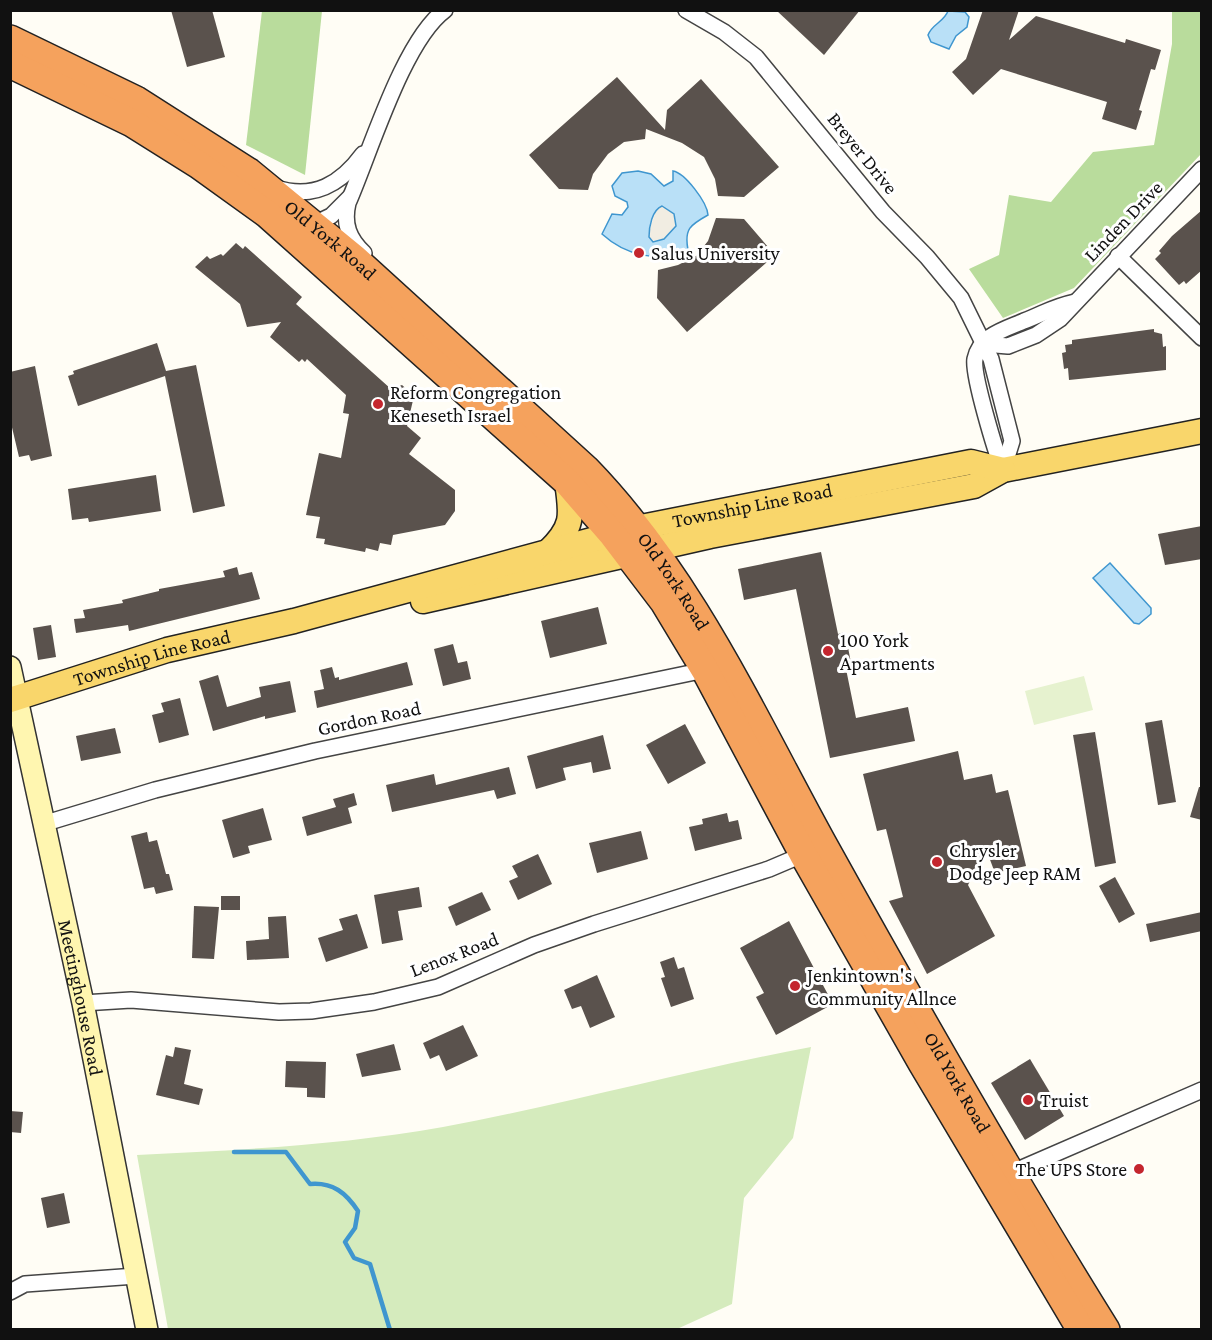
<svg xmlns="http://www.w3.org/2000/svg" width="1212" height="1340" font-family="'Crimson Pro',serif">
  <rect width="100%" height="100%" fill="#fffdf5"/>
  <path fill="#d5ebbd" d="M811 1047 793 1138 744 1198 732 1304 677 1329H168L137 1155C240 1150 342 1145 443 1127 567 1104 688 1070 811 1047Z"/>
  <g fill="#b9dc9c">
    <polygon points="262,11 322,11 305,175 246,145"/>
    <polygon points="1172,11 1201,11 1201,154 1074,288 1003,318 969,269 999,255 1009,195 1051,202 1093,152 1154,145 1172,44"/>
  </g>
  <polygon fill="#e6f2cf" points="1084,676 1093,710 1034,725 1025,691"/>
  <polygon fill="#f1ede2" points="662,206 674,214 676,226 664,239 653,242 649,237 650,229 656,210"/>
  <g fill="#b9e0f7" stroke="#3f96cf" stroke-width="1.5" fill-rule="evenodd">
    <path d="M948 11 965 12 969 17 967 27 956 36 949 49 931 42 928 35C932 24 944 22 948 11Z"/>
    <path d="M638 171 651 174 664 186 673 181V171C685 173 707 202 708 215 690 225 684 229 688 250 659 263 626 256 602 234L612 214 622 215 628 207 627 202 615 196 612 186 622 173ZM662 206 674 214 676 226 664 239 653 242 649 237C649 227 652 210 662 206Z"/>
    <polygon points="1110,563 1151,608 1151,614 1139,624 1134,623 1093,578"/>
  </g>
  <g fill="none" stroke-linecap="round" stroke-linejoin="round">
    <path stroke="#3f96cf" stroke-width="4.5" d="M234 1152H286L310 1184C333 1182 346 1193 358 1211L355 1228 345 1242 354 1258 370 1264 390 1330"/>
  </g>
  <g fill="#5a524d">
    <polygon points="171,10 212,10 225,57 187,67"/>
    <polygon points="776,10 860,10 824,55"/>
    <polygon points="983,10 1019,10 1009,40 1036,16 1125,43 1126,39 1161,50 1155,70 1151,69 1139,110 1142,111 1136,130 1102,119 1107,102 1001,69 973,95 952,72 966,59"/>
    <polygon points="617,77 665,130 667,110 701,79 779,167 744,197 718,196 715,179 704,157 682,143 646,129 645,139 624,142 608,154 593,174 588,190 559,189 529,155"/>
    <polygon points="1202,210 1202,270 1186,284 1184,281 1179,285 1155,259 1161,253 1159,251 1172,236"/>
    <polygon points="716,218 744,219 775,255 687,332 657,298 658,270 678,265 696,256 708,241"/>
    <polygon points="236,243 243,249 245,246 302,297 296,304 391,389 402,385 414,396 407,426 421,438 409,454 455,490 455,511 445,525 393,535 391,545 380,543 378,551 366,548 365,552 324,544 325,539 316,538 320,517 306,515 319,453 341,458 349,414 343,413 346,395 307,359 305,362 302,359 299,362 270,337 281,322 247,327 240,304 195,267 207,256 210,259 221,254 223,256"/>
    <polygon points="1154,329 1154,332 1162,334 1163,347 1166,346 1166,370 1069,380 1068,368 1064,369 1062,353 1066,352 1065,345 1072,344 1072,340"/>
    <polygon points="157,343 166,371 196,365 225,506 193,513 165,376 78,406 68,376 74,374 73,371"/>
    <polygon points="35,366 52,456 31,461 29,455 19,457 10,419 10,372"/>
    <polygon points="156,475 161,511 89,522 88,518 72,520 68,489"/>
    <polygon points="1202,526 1202,559 1165,565 1158,534"/>
    <polygon points="821,552 838,634 845,632 852,668 846,669 856,718 908,707 915,741 830,758 796,589 744,600 738,569"/>
    <polygon points="237,567 239,575 252,572 260,599 129,631 128,625 76,633 74,619 85,618 83,610 123,603 122,600 159,591 159,589 225,577 223,571"/>
    <polygon points="598,607 607,644 550,658 541,621"/>
    <polygon points="51,625 56,657 38,660 33,628"/>
    <polygon points="453,644 458,663 467,661 471,679 443,686 434,649"/>
    <polygon points="407,662 413,685 317,708 314,691 324,689 320,670 332,667 335,678 339,677 339,680"/>
    <polygon points="218,675 227,707 261,697 259,687 290,681 296,712 265,719 265,716 213,731 199,681"/>
    <polygon points="180,698 189,735 159,743 152,715 164,712 161,703"/>
    <polygon points="1162,720 1176,802 1158,805 1145,723"/>
    <polygon points="685,724 706,763 668,784 646,745"/>
    <polygon points="115,728 121,753 81,761 76,736"/>
    <polygon points="1095,732 1116,863 1095,867 1073,735"/>
    <polygon points="603,735 611,769 593,773 591,762 563,768 566,780 536,789 527,756"/>
    <polygon points="958,751 964,780 992,774 996,793 1008,790 1026,866 995,873 986,849 968,885 995,936 927,974 889,901 903,897 886,829 877,831 863,774"/>
    <polygon points="509,767 516,794 497,799 494,790 392,812 386,785 434,774 436,785"/>
    <polygon points="1199,787 1202,787 1202,820 1190,817"/>
    <polygon points="354,793 357,805 348,808 352,823 307,836 302,817 336,807 333,799"/>
    <polygon points="263,808 272,840 248,846 250,853 233,858 222,820"/>
    <polygon points="727,813 729,822 738,820 742,839 695,851 689,827 703,824 702,819"/>
    <polygon points="641,831 648,859 597,873 589,843"/>
    <polygon points="147,832 149,842 157,840 166,874 169,874 173,890 156,894 154,887 144,889 131,836"/>
    <polygon points="538,854 552,884 518,900 509,881 518,877 512,866"/>
    <polygon points="1115,877 1135,914 1119,923 1099,886"/>
    <polygon points="419,887 422,907 398,911 403,940 382,944 374,895"/>
    <polygon points="482,892 491,910 456,926 448,907"/>
    <rect x="221" y="896" width="19" height="14"/>
    <polygon points="194,906 219,907 214,959 192,958"/>
    <polygon points="1202,912 1202,931 1150,942 1146,924"/>
    <polygon points="357,914 368,948 326,962 318,938 343,930 339,919"/>
    <polygon points="286,916 289,958 247,960 246,941 269,939 268,917"/>
    <polygon points="789,921 833,1004 776,1035 756,997 764,993 740,948"/>
    <polygon points="674,957 678,969 684,967 694,999 671,1007 661,978 665,977 660,962"/>
    <polygon points="597,975 615,1017 590,1028 581,1006 572,1009 564,990"/>
    <polygon points="463,1025 478,1056 446,1071 439,1055 430,1059 423,1043"/>
    <polygon points="394,1044 401,1070 362,1077 356,1054"/>
    <polygon points="175,1047 191,1050 184,1084 203,1089 199,1105 156,1095 166,1055 173,1057"/>
    <polygon points="1030,1059 1064,1116 1025,1140 991,1083"/>
    <polygon points="286,1061 326,1062 325,1098 307,1097 307,1088 285,1087"/>
    <polygon points="10,1111 23,1112 21,1133 10,1132"/>
    <polygon points="64,1193 70,1223 47,1228 41,1198"/>
  </g>
  <g fill="none" stroke-linecap="round" stroke-linejoin="round">
    <defs>
      <g id="street">
        <polyline points="686,10 724,32 756,57 883,212 927,257 961,298 991,359 1012,441 1003,470"/>
        <path d="M276 188C314 200 341 184 363 154"/>
        <polyline points="310,226 331,216 350,197"/>
        <path d="M364 253C349 239 343 224 348 203 370 153 403 41 445 10"/>
        <polyline points="1118,256 1202,338"/>
        <polyline points="983,344 1008,346 1036,335 1060,319 1202,169"/>
        <path d="M1003 470C996 453 972 374 975 359 980 335 1006 329 1024 321 1045 313 1052 307 1075 302"/>
        <polyline points="46,823 155,790 315,751 705,670"/>
        <polyline points="83,1003 131,1000 279,1012 311,1011 374,1002 438,987 534,945 594,924 769,869 809,852"/>
        <polyline points="1006,1175 1202,1090"/>
        <polyline points="10,1292 25,1284 136,1276"/>
      </g>
      <g id="secondary">
        <path id="s1" d="M10 667 83 1003 147 1330"/>
      </g>
      <g id="primary">
        <path d="M548 552C574 527 572 516 567 482"/>
        <polyline points="423,601 710,536 974,486 1003,470 1202,431"/>
        <path id="s2" d="M10 700 167 650 294 621 636 528 971 462 1003 470"/>
      </g>
      <g id="highway">
        <path id="s3" d="M10 39 136 100 249 172 355 259 586 469C690 576 752 715 823 844 914 1008 1007 1171 1106 1330"/>
        <polyline points="10,64 132,123 199,165 267,214 567,482 613,535 664,602 705,670 803,854 922,1063 1081,1330"/>
      </g>
    </defs>
    <use href="#street" stroke="#444" stroke-width="18"/>
    <use href="#secondary" stroke="#333" stroke-width="24"/>
    <use href="#primary" stroke="#222" stroke-width="27"/>
    <use href="#highway" stroke="#222" stroke-width="30"/>
    <use href="#street" stroke="#fff" stroke-width="15"/>
    <use href="#secondary" stroke="#fff6b0" stroke-width="21"/>
    <use href="#primary" stroke="#f9d66b" stroke-width="24"/>
    <use href="#highway" stroke="#f5a25d" stroke-width="27"/>
  </g>
  <g fill="#c4262e" stroke="#fff" stroke-width="2">
    <circle cx="639" cy="253" r="6"/>
    <circle cx="378" cy="404" r="6"/>
    <circle cx="828" cy="651" r="6"/>
    <circle cx="937" cy="862" r="6"/>
    <circle cx="795" cy="986" r="6"/>
    <circle cx="1028" cy="1100" r="6"/>
    <circle cx="1139" cy="1169" r="6"/>
  </g>
  <g text-anchor="middle" dominant-baseline="central" stroke-width="6" stroke-linejoin="round" paint-order="stroke">
    <g font-size="20" fill="#111" stroke="#fff">
      <text transform="translate(863 153) rotate(51)">Breyer Drive</text>
      <text transform="translate(1123 221) rotate(-46)">Linden Drive</text>
      <text stroke="none"><textPath href="#s3" startOffset="380">Old York Road</textPath></text>
      <text stroke="none"><textPath href="#s2" startOffset="768">Township Line Road</textPath></text>
      <text stroke="none"><textPath href="#s3" startOffset="866">Old York Road</textPath></text>
      <text stroke="none"><textPath href="#s2" startOffset="148">Township Line Road</textPath></text>
      <text transform="translate(369 718) rotate(-12)">Gordon Road</text>
      <text transform="translate(454 954) rotate(-21)">Lenox Road</text>
      <text stroke="none"><textPath href="#s1" startOffset="338">Meetinghouse Road</textPath></text>
      <text stroke="none"><textPath href="#s3" startOffset="1442">Old York Road</textPath></text>
    </g>
    <g font-size="20" fill="#111" stroke="#fff" text-anchor="start">
      <text x="651" y="253">Salus University</text>
      <text x="390" y="392">Reform Congregation<tspan x="390" dy="23">Keneseth Israel</tspan></text>
      <text x="840" y="640">100 York<tspan x="840" dy="23">Apartments</tspan></text>
      <text x="949" y="850">Chrysler<tspan x="949" dy="23">Dodge Jeep RAM</tspan></text>
      <text x="807" y="975">Jenkintown's<tspan x="807" dy="23">Community Allnce</tspan></text>
      <text x="1040" y="1100">Truist</text>
      <text x="1127" y="1169" text-anchor="end">The UPS Store</text>
    </g>
  </g>
  <rect width="1212" height="1340" fill="none" stroke="#111111" stroke-width="24"/>
</svg>
